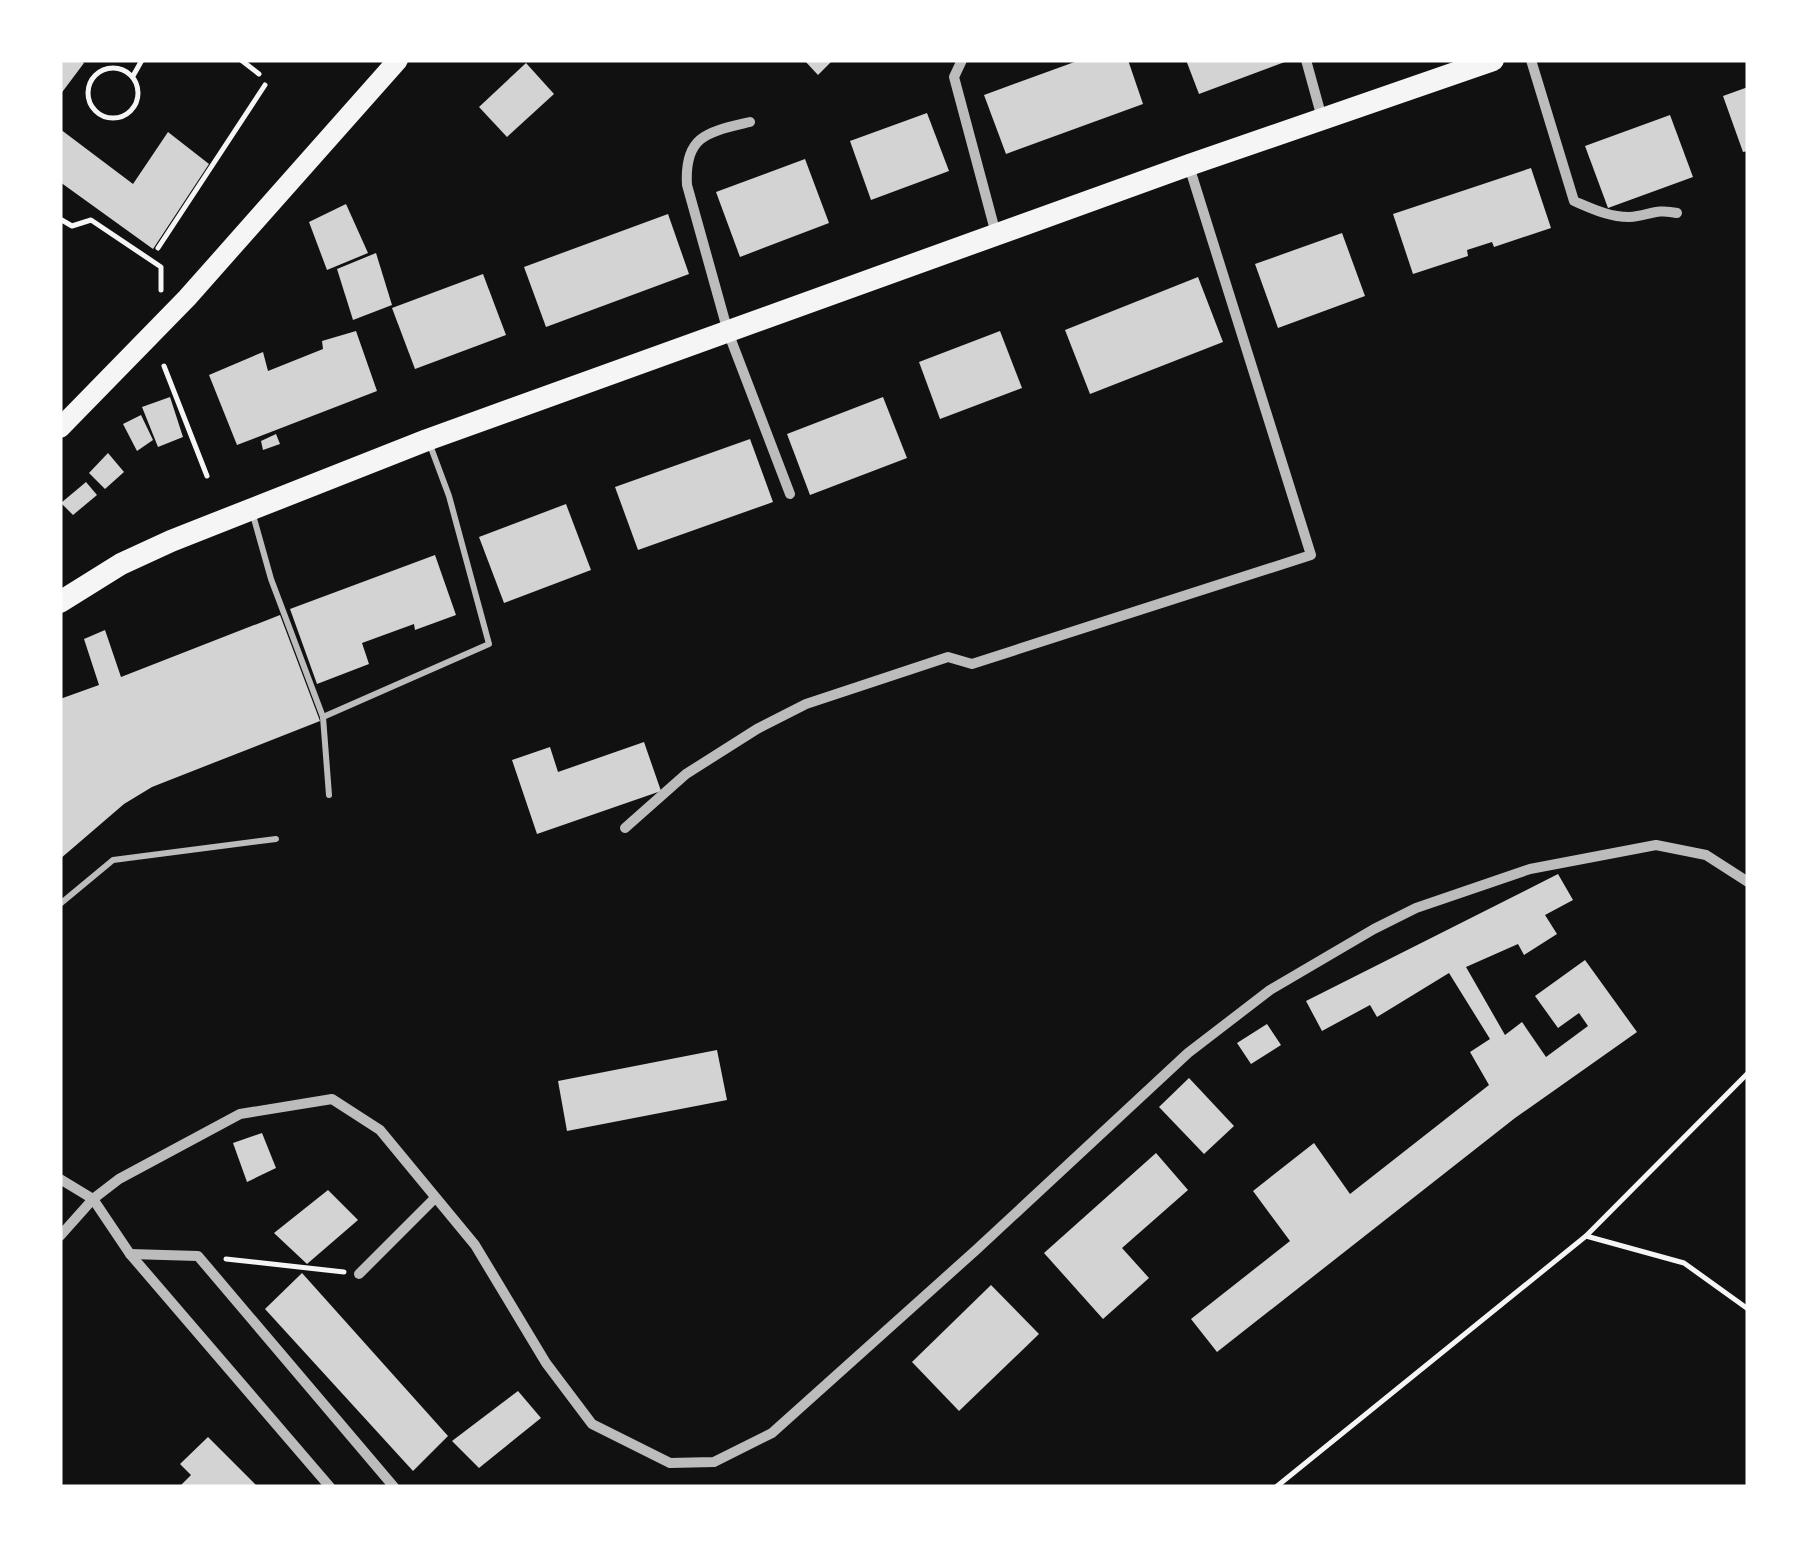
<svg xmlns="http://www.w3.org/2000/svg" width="1808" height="1547" font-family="Raleway,sans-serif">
  <rect width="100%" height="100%" fill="#111"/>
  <g fill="#d3d3d3">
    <polygon points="60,60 79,60 84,63 60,95"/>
    <polygon points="804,60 833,60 818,75"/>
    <polygon points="1080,60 1128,60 1143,104 1006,154 984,95"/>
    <polygon points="1186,60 1290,60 1199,94"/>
    <polygon points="526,63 554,94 507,137 479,107"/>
    <polygon points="1748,87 1748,151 1743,152 1723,96"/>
    <polygon points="927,113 949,171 871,200 850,141"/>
    <polygon points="1670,115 1693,177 1608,208 1585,146"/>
    <polygon points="60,129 133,184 168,132 209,164 153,249 60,182"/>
    <polygon points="805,159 829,223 740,257 716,192"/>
    <polygon points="1531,168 1551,228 1494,247 1492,242 1467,250 1468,256 1413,274 1393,214"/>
    <polygon points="346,204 368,253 327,270 309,222"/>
    <polygon points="668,214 689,274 546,327 524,267"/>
    <polygon points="1342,233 1365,296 1278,328 1255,264"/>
    <polygon points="376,253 392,305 353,320 337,269"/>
    <polygon points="483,274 506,335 415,369 392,308"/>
    <polygon points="1198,277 1223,342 1090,394 1065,330"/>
    <polygon points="356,331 377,391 237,445 209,375 263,352 268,371 323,349 322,341"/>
    <polygon points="1000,331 1022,388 940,419 919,362"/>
    <polygon points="170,397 183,437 158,447 142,407"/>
    <polygon points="883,397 907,458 810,495 787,434"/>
    <polygon points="141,415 153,440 137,451 123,424"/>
    <polygon points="276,434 280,444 263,450 261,441"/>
    <polygon points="750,439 773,502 638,550 615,487"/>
    <polygon points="108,453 124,472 105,489 89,473"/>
    <polygon points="86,482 97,495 73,515 61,503"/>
    <polygon points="566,504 591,570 504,603 479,537"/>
    <polygon points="435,555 456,615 415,630 414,624 362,643 369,664 317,684 290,609"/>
    <polygon points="280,615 320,721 152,787 124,804 60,859 60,699 99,685 84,639 105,630 121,677"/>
    <polygon points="644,742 661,791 537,834 512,760 550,747 558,772"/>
    <polygon points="1558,874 1573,900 1545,915 1557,934 1524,955 1518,944 1466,967 1505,1035 1522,1022 1546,1057 1588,1026 1579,1013 1558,1028 1535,996 1585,960 1637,1032 1515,1118 1217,1352 1191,1319 1290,1241 1253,1191 1314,1143 1350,1194 1489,1085 1470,1052 1490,1039 1449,973 1377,1017 1370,1005 1322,1031 1306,1001"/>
    <polygon points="1267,1024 1281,1045 1251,1064 1237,1043"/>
    <polygon points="717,1050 727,1100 567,1131 558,1081"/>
    <polygon points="1189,1078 1234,1126 1204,1154 1159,1107"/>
    <polygon points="262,1133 276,1168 247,1182 233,1143"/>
    <polygon points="1156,1153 1188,1190 1122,1248 1149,1278 1103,1319 1044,1253"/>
    <polygon points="328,1190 358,1220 307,1264 274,1233"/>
    <polygon points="302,1273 448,1436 413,1471 265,1309"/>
    <polygon points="991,1285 1039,1334 959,1411 912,1362"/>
    <polygon points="518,1391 541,1418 479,1468 452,1441"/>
    <polygon points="208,1437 258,1487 179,1487 191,1475 180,1464"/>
  </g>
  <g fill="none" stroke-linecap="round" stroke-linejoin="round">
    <g stroke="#f5f5f5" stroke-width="5">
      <polyline points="241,60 259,74"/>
      <circle cx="113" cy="93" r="25"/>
      <polyline points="133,76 142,60"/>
      <polyline points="60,219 72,226 91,220 161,267 161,290"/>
      <polyline points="158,248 265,85"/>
      <polyline points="164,366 207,476"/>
      <polyline points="1586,1236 1684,1263 1748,1309"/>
      <polyline points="226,1259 344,1272"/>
      <polyline points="1276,1487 1586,1236 1748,1073"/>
    </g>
    <g stroke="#bcbcbc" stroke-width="6">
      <polyline points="253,515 271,579 323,717 329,795"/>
      <polyline points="323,717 489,644 449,496 430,445"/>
      <polyline points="60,904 113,860 276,839"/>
    </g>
    <g stroke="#bcbcbc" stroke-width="10">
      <polyline points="962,60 954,77 996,234"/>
      <polyline points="1306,60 1322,118"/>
      <path d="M1531 60 1574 201C1593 209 1609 217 1629 217 1649 216 1655 208 1677 213"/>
      <path d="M750 122C708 132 684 135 687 185L728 332 790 494"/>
      <polyline points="625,828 686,774 757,729 806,704 948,657 972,664 1311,555 1189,166"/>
      <polyline points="60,1179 93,1199 130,1254 330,1487"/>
      <polyline points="60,1236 93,1199 119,1179 240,1114 332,1099 380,1130 475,1245 546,1363 592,1424 670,1463 714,1462 772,1433 976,1250 1188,1053 1270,990 1374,929 1416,908 1530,869 1656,845 1706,855 1748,882"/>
      <polyline points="130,1254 198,1256 394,1487"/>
      <polyline points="359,1274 434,1199"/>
    </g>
    <polyline stroke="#f5f5f5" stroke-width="20" points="60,428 187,298 398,60"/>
    <polyline stroke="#f5f5f5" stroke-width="22" points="60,602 121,564 171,541 427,440 1189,165 1493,60"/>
  </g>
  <rect width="1808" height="1547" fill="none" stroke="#ffffff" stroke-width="125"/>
</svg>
